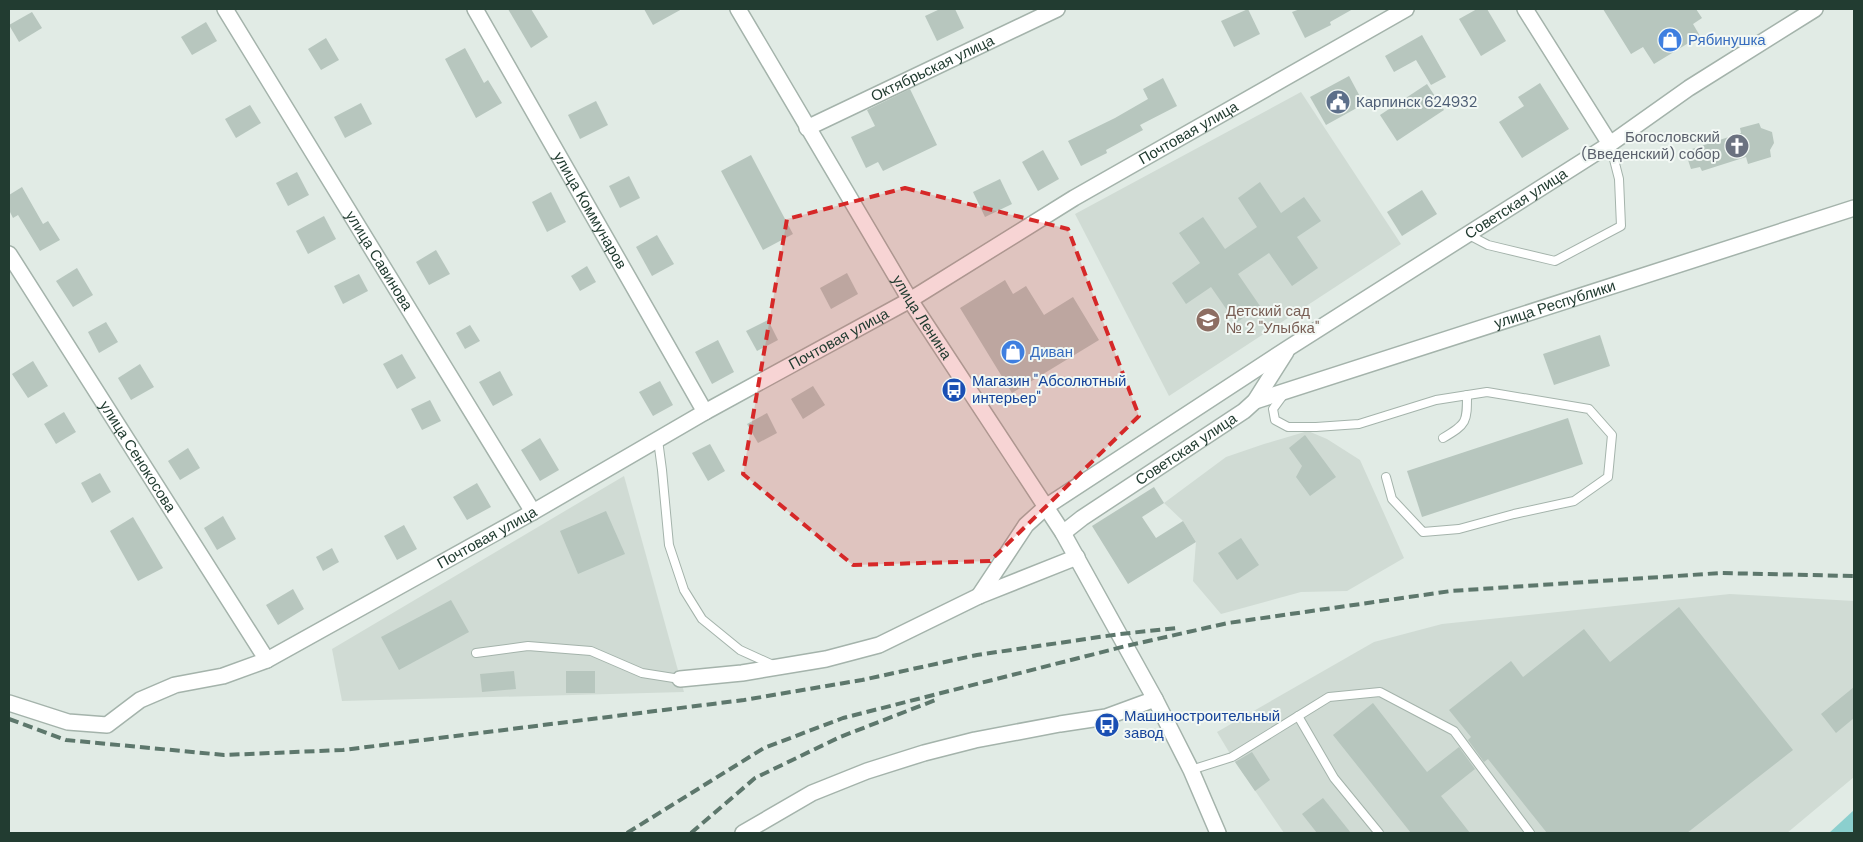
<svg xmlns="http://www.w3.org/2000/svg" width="1863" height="842" font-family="'DM Sans',sans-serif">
  <rect width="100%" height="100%" fill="#e1ebe5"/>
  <g fill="#d0dbd4">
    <polygon points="1301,92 1401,244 1169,396 1075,214"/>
    <polygon points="1308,431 1327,439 1360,460 1404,558 1347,591 1301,592 1221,614 1193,581 1196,542 1183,521 1164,503 1226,457 1264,444"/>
    <polygon points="624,476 684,692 342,701 332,649"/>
    <polygon points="1730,594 1854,601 1854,777 1787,833 1284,833 1232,757 1217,732 1374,642 1442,624"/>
  </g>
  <polygon fill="#8bcfce" points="1854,810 1854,833 1829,833"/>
  <g fill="#b7c6be">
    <polygon points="508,9 531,9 548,37 531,48"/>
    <polygon points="644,9 682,9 653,25"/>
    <polygon points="940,9 955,9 964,28 937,41 925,16"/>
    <polygon points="1248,9 1260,34 1234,47 1221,21"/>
    <polygon points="1300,9 1353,9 1330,22 1331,25 1305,38 1292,12"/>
    <polygon points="1477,9 1487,9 1506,41 1481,56 1459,19"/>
    <polygon points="1603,9 1696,9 1702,18 1693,24 1700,36 1654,64 1643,47 1631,54"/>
    <polygon points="32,12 42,28 19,42 9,25"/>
    <polygon points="206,22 217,41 192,55 181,37"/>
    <polygon points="1422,35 1446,77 1431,85 1416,60 1394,72 1385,56"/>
    <polygon points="326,38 339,60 321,70 308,49"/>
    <polygon points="465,48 484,83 488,80 502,103 476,118 445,59"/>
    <polygon points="1349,76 1364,104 1326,125 1310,97"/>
    <polygon points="1163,78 1177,106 1140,125 1143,130 1106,150 1107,153 1081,166 1068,141 1115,118 1148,99 1143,89"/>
    <polygon points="1540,83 1569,129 1522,158 1499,122 1524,106 1518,97"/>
    <polygon points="1427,84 1444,110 1397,141 1380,115"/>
    <polygon points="910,89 937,145 883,171 878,162 866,168 851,137 875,126 867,110"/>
    <polygon points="596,101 608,125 580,139 568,115"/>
    <polygon points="361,103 372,124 345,138 334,117"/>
    <polygon points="250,105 261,123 236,138 225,119"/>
    <polygon points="1759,123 1761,128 1772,132 1774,143 1770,150 1771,157 1748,164 1746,157 1702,171 1700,167 1691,169 1687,157 1694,154 1692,149 1741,133 1740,128"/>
    <polygon points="1043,150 1059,179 1038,191 1022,162"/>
    <polygon points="751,155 793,234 763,250 721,171"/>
    <polygon points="297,172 309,195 288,206 276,183"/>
    <polygon points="629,176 640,198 620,208 609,186"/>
    <polygon points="1000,179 1012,204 985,217 973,192"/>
    <polygon points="1260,182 1281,213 1304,197 1321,221 1297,237 1318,268 1292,286 1269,253 1238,274 1260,306 1236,323 1211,287 1186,304 1172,283 1200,263 1179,233 1203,217 1225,249 1257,227 1238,198"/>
    <polygon points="22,187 43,224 48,221 60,240 40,251 18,215 13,218 9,210 9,195"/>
    <polygon points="1422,190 1437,214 1402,236 1387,212"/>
    <polygon points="551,192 566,222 547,232 532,202"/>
    <polygon points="324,216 336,239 308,254 296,231"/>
    <polygon points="657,235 674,264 652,276 636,247"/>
    <polygon points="436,250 450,274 429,285 416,262"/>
    <polygon points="587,266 596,282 580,291 571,276"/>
    <polygon points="77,268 93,295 73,307 56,281"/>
    <polygon points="847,273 858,294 831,309 820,288"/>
    <polygon points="359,274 368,291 343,304 334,286"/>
    <polygon points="1005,280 1013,294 1026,286 1044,315 1073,297 1099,340 1012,393 960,308"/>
    <polygon points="768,320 778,340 757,351 746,331"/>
    <polygon points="106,322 118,342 99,353 88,332"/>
    <polygon points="470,325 480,341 465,349 456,333"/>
    <polygon points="1600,335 1610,366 1554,385 1543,354"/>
    <polygon points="718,340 734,372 712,384 695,352"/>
    <polygon points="402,354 416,378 397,389 383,364"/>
    <polygon points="33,361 48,386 28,398 12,374"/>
    <polygon points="140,364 154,387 131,400 118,378"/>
    <polygon points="500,371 513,395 493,406 479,382"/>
    <polygon points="660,381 673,405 653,416 639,392"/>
    <polygon points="813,386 825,405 803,419 791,399"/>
    <polygon points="430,400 441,421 422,430 411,409"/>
    <polygon points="64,412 76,432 56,444 44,424"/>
    <polygon points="767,413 777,433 758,443 747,424"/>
    <polygon points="1568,418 1583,464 1422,517 1407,471"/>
    <polygon points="1305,435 1336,477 1310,496 1296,477 1302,466 1289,448"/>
    <polygon points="540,438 559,470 540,481 521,450"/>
    <polygon points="710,444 725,471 708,481 692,453"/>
    <polygon points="188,448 200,468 180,480 168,461"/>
    <polygon points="100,473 111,492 92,503 81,483"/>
    <polygon points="477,483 491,507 467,520 453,497"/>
    <polygon points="1154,487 1164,503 1142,517 1156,538 1183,521 1196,542 1128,584 1092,526"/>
    <polygon points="606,511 625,554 578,574 560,531"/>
    <polygon points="223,516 236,539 217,550 204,528"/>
    <polygon points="133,517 163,568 138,581 110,531"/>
    <polygon points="404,525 417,549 397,560 384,536"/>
    <polygon points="1241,538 1259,565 1237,580 1218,553"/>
    <polygon points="332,548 339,562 323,571 316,557"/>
    <polygon points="293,589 304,609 278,625 266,605"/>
    <polygon points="451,600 469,632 399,670 381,637"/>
    <polygon points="1679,607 1793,750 1687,833 1547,833 1488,759 1484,762 1468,740 1471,737 1449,710 1511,661 1523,677 1584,629 1610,662"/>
    <polygon points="514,671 516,689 482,692 480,674"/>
    <rect x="566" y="671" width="29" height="22"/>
    <polygon points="1854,687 1854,718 1836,733 1821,714"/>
    <polygon points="1373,703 1427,772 1459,747 1475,769 1441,796 1470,833 1411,833 1333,735"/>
    <polygon points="1252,752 1270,780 1255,791 1235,762"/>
    <polygon points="1323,798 1351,833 1317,833 1302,814"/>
  </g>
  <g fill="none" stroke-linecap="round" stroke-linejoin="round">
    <defs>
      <g id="service">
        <polyline points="1469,235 1488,245 1555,261 1621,226 1619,179 1610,144"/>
        <polyline points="1284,394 1273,409 1275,420 1288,427 1316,427 1359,424 1436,400 1487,392 1589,409 1612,435 1608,477 1574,501 1514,514 1459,529 1423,532 1392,499 1386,477"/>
        <path d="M1443 438C1467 424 1467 422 1467 395"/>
        <polyline points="658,440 662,470 669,545 684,590 702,619 740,650 773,665"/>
        <polyline points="476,653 528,646 591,651 642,673 680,679"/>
        <polyline points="1298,716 1334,778 1379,833"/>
        <polyline points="1191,770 1232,757 1329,697 1380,692 1454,731 1530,833"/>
      </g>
      <g id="minor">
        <path id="s1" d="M225 9 533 512"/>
        <path id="s2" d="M475 9 705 412"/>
        <path id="s3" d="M807 128 1057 9"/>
        <path id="s4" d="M9 254 267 660"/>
        <path id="s5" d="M1255 401 1854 208"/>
        <polyline points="979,596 1026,525 1047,506"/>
        <polyline points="680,679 742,673 826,659 879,645 979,596 1077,557"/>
        <path id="s6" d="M9 703 68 722 107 725 140 700 175 685 223 676 267 660 533 512 705 412 910 300 1074 198 1406 9"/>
      </g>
      <g id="tertiary">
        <path id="s7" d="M738 9 910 300 1063 533 1155 699 1191 770 1218 833"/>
        <polyline points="1525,9 1610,144"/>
        <path id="s8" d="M1047 506 1290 347 1610 144 1689 88 1815 9"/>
        <path id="s9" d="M1063 533 1082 518 1244 411 1255 401 1286 352"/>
        <polyline points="743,833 812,793 867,771 924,753 975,740 1060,724 1106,717 1155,699"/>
      </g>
    </defs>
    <use href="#service" stroke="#a4b3ab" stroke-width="10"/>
    <use href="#minor" stroke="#a4b3ab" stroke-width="18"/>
    <use href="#tertiary" stroke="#a4b3ab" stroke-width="18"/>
    <use href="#service" stroke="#fff" stroke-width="8"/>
    <use href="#minor" stroke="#fff" stroke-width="15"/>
    <use href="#tertiary" stroke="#fff" stroke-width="15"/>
    <g stroke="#5d776c" stroke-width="4" stroke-dasharray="10 5" stroke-linecap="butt">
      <polyline points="9,719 66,740 224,755 343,750 744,700 862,680 977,655 1120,634 1177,628"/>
      <polyline points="627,833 764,748 843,718 1126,646 1228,623 1451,591 1721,573 1854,576"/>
      <polyline points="691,833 755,778 840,737 938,699"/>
    </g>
  </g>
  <path fill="#d62828" fill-opacity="0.2" stroke="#d62828" stroke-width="4" stroke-dasharray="10 6" stroke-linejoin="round" d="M905 188 1068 229 1139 416 990 561 853 565 743 474 787 219Z"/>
  <defs>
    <symbol id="shop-disc" viewBox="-11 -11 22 22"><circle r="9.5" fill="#3f7fe0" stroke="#f2f8f4"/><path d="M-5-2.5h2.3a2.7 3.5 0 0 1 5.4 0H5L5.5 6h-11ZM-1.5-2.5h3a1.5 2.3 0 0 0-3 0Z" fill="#fff"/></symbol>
    <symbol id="civic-disc" viewBox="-11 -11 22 22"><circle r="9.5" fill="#5c6f8a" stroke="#f2f8f4"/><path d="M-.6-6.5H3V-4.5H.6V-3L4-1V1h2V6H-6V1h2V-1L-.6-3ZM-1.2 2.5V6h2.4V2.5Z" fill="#fff"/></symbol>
    <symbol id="church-disc" viewBox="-11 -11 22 22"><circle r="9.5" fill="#6b7280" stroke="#f2f8f4"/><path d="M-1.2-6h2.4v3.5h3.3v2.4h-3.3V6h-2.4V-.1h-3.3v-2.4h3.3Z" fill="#fff"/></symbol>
    <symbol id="school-disc" viewBox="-11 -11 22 22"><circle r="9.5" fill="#8d6e63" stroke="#f2f8f4"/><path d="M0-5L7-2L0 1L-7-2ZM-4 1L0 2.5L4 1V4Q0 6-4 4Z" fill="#fff"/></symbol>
    <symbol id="bus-disc" viewBox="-11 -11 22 22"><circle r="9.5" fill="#1a4fb4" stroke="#f2f8f4"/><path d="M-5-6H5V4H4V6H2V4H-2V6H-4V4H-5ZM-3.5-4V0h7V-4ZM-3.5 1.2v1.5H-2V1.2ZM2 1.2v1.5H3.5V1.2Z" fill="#fff"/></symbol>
  </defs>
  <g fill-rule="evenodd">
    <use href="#shop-disc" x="1656" y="26" width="28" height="28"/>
    <use href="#civic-disc" x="1324" y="88" width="28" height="28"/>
    <use href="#church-disc" x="1723" y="132" width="28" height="28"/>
    <use href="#school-disc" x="1194" y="306" width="28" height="28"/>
    <use href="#shop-disc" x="999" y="338" width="28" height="28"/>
    <use href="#bus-disc" x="940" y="376" width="28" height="28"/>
    <use href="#bus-disc" x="1093" y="711" width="28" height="28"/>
  </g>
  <g text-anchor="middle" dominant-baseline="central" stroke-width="4" stroke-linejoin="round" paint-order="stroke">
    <g font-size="15" fill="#366cbe" stroke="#f2f8f4" text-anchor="start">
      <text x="1688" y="40">Рябинушка</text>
      <text x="1030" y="352">Диван</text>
    </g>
    <g font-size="15" fill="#223c31" stroke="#f2f8f4">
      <text stroke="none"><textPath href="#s3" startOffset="139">Октябрьская улица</textPath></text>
      <text stroke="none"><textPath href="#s6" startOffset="1338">Почтовая улица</textPath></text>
      <text stroke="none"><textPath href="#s8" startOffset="558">Советская улица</textPath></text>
      <text stroke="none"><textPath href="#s2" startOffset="232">улица Коммунаров</textPath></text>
      <text stroke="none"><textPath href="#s1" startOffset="295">улица Савинова</textPath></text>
      <text stroke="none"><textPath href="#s5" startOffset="315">улица Республики</textPath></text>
      <text stroke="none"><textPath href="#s7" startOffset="359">улица Ленина</textPath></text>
      <text stroke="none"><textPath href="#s6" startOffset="932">Почтовая улица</textPath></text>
      <text stroke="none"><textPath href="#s9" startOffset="149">Советская улица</textPath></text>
      <text stroke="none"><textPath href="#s4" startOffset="240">улица Сенокосова</textPath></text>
      <text stroke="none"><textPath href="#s6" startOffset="528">Почтовая улица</textPath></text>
    </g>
    <g font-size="15" fill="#4e5e75" stroke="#f2f8f4" text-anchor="start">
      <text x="1356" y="102">Карпинск 624932</text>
    </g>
    <g font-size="15" fill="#5b616d" stroke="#f2f8f4" text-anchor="end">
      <text x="1720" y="137">Богословский<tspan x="1720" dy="17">(Введенский) собор</tspan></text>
    </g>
    <g font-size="15" fill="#785e54" stroke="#f2f8f4" text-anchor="start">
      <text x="1226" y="311">Детский сад<tspan x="1226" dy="17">№ 2 "Улыбка"</tspan></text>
    </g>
    <g font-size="15" fill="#164399" stroke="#f2f8f4" text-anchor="start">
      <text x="972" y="381">Магазин "Абсолютный<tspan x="972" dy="17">интерьер"</tspan></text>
      <text x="1124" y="716">Машиностроительный<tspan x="1124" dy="17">завод</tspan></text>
    </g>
  </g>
  <rect width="1863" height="842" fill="none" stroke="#223c31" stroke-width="20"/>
</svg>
